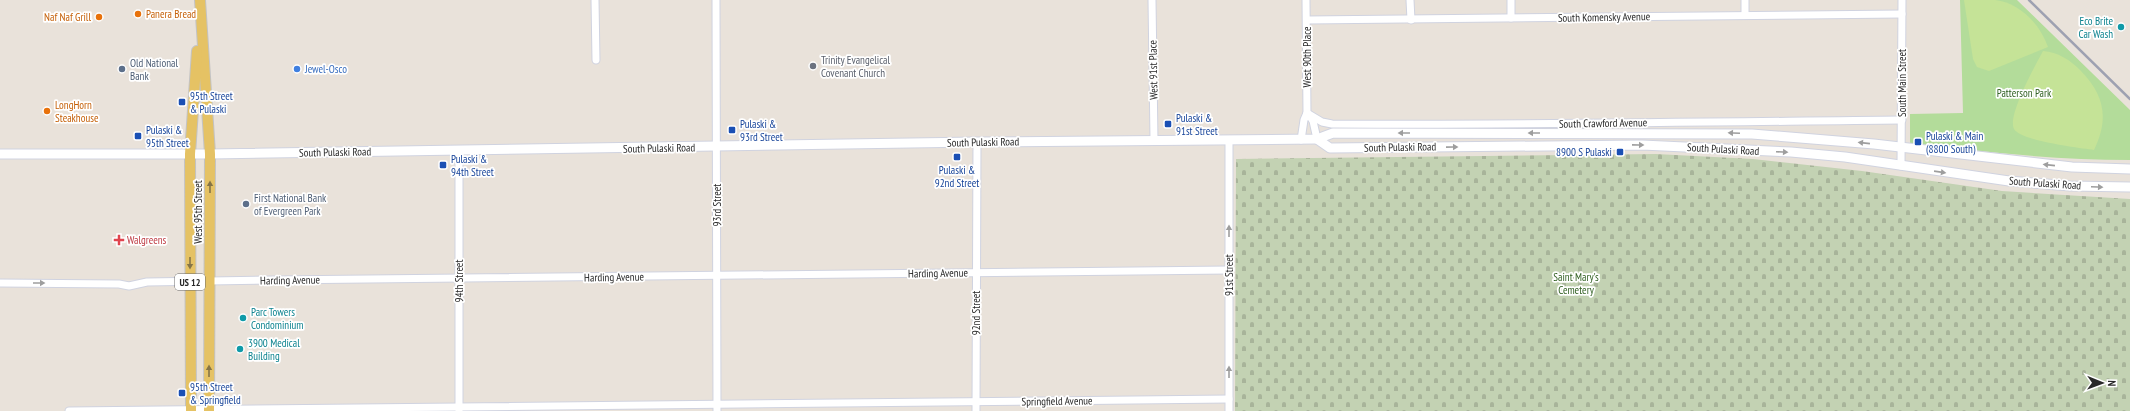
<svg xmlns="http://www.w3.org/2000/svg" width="2130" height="411" font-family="'PT Sans Narrow',sans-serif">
  <defs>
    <pattern id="cemetery-stones" width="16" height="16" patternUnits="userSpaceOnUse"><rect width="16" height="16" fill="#c3d2b3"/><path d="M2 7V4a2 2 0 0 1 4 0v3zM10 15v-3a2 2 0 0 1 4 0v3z" fill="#a8b49a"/></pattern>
  </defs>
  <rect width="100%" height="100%" fill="#e9e2da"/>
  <polygon fill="url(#cemetery-stones)" points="1656,154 1753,159 1862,171 2002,191 2130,199 2130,411 1235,411 1236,159"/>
  <path fill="#b3dc9a" d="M1960 0H2017L2130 110V160C2056 160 1983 152 1910 143V114L1963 113Z"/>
  <g fill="#c5e397">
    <path d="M1964 0C1974 0 1985 0 1995 0 2020 3 2040 24 2048 47L1989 71 1977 67 1973 59Z"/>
    <path d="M2043 51C2058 52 2070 60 2080 70 2105 95 2109 119 2094 150 2079 148 2021 141 2014 129 2007 116 2036 64 2043 51Z"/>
  </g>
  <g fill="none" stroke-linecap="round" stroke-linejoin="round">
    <defs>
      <g id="minor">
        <polyline points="595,0 596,60"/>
        <polyline points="716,0 717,411"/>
        <polyline points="1152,0 1154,140"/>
        <polyline points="1410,0 1411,20"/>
        <polyline points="1511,0 1511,18"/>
        <polyline points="1745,0 1745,15"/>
        <polyline points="1307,20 1902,14"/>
        <path d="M1307 113 1322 122 1332 124C1522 125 1712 122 1902 120"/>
        <polyline points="1309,115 1313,121 1317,139"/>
        <polyline points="1301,140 1304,120 1307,113 1306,0"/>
        <polyline points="459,150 459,410"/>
        <polyline points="1901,166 1902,0"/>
        <polyline points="0,283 119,284 129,286 147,282 273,280 1229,270"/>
        <polyline points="69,411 1229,399"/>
        <polyline points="976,411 977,142"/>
        <polyline points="1229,411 1229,140"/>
      </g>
      <g id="secondary">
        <polyline points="1317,139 1330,148 1642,145 1791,152 1845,157 2009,181 2070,186 2130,187"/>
        <polyline points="0,154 210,154 977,142 1317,139 1333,133 1752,134 1874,144 2072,167 2130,169"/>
      </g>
      <g id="primary">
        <polyline points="200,0 210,154 209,411"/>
        <polyline points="191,411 190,154 197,51"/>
      </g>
    </defs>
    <use href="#minor" stroke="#d0d3e0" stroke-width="9"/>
    <use href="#secondary" stroke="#d0d3e0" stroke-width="11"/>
    <use href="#primary" stroke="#c3c3c3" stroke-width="12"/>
    <use href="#minor" stroke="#fff" stroke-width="7"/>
    <use href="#secondary" stroke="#fff" stroke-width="9"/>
    <use href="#primary" stroke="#e5c264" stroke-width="10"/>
    <polyline stroke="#9ea1b1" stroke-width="2.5" points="2029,0 2130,99"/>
  </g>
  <defs><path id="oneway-solid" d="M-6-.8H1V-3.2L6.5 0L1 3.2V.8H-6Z"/></defs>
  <g fill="#9e9e9e">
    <use href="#oneway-solid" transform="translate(1404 133) rotate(180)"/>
    <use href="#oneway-solid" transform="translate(1534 133) rotate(180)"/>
    <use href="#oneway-solid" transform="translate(1734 133) rotate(-178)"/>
    <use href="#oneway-solid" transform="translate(1864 143) rotate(-174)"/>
    <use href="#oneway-solid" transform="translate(1638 145) rotate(1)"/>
    <use href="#oneway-solid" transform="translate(1452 147) rotate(-1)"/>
    <use href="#oneway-solid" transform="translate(1782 152) rotate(3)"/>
    <use href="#oneway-solid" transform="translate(2049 165) rotate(-174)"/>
    <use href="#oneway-solid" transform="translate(1940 172) rotate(8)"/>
    <use href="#oneway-solid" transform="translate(2097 187) rotate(2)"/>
    <use href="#oneway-solid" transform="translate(1229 231) rotate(-90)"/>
    <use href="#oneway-solid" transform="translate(39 283)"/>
    <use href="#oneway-solid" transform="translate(1229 372) rotate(-90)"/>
  </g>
  <g fill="#867546">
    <use href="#oneway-solid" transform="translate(210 187) rotate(-90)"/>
    <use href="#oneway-solid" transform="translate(190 263) rotate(90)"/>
    <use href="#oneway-solid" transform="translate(209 371) rotate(-90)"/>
  </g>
  <g fill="#e8710a" stroke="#fff" stroke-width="1.5">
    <circle cx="138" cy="14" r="4"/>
    <circle cx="99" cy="17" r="4"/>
    <circle cx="47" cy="111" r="4"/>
  </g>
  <g fill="#0f9aa8" stroke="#fff" stroke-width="1.5">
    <circle cx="2121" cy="27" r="4"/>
    <circle cx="243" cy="318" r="4"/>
    <circle cx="240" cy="349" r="4"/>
  </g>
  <circle fill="#6b7280" stroke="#fff" stroke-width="1.5" cx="813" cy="66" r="4"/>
  <g fill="#5c6f8a" stroke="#fff" stroke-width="1.5">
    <circle cx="122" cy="69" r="4"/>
    <circle cx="246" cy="204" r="4"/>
  </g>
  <circle fill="#3f7fe0" stroke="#fff" stroke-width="1.5" cx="297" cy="69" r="4"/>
  <g fill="#1a4fb4" stroke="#fff" stroke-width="1.5">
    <rect x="178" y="98" width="8" height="8" rx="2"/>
    <rect x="1164" y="120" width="8" height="8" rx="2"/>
    <rect x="728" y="126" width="8" height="8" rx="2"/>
    <rect x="134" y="132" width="8" height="8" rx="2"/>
    <rect x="1914" y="138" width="8" height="8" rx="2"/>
    <rect x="1616" y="148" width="8" height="8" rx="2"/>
    <rect x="953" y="153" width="8" height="8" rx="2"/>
    <rect x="439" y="161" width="8" height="8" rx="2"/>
    <rect x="178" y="389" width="8" height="8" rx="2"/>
  </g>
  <path fill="#e0444e" stroke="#fff" stroke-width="1.5" d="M117 234h4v4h4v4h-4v4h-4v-4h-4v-4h4z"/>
  <g text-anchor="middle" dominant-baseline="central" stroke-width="3.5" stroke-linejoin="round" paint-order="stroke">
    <rect fill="#fff" stroke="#686868" stroke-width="1" x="175" y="274" width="30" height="16" rx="3"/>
    <g font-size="10" font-weight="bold" fill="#282828">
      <text x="190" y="282">US 12</text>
    </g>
    <g font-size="11" fill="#c56008" stroke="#fff" text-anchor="start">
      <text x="146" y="14">Panera Bread</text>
      <text x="91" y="17" text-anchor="end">Naf Naf Grill</text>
      <text x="55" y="105">LongHorn<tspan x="55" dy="13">Steakhouse</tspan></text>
    </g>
    <g font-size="11" fill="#282828" stroke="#fff">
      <text transform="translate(1604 17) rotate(-1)">South Komensky Avenue</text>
      <text transform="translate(1307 57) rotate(-90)">West 90th Place</text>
      <text transform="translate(1153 70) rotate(-91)">West 91st Place</text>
      <text transform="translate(1902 83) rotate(-90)">South Main Street</text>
      <text transform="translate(1603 123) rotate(-1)">South Crawford Avenue</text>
      <text transform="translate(983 142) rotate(-1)">South Pulaski Road</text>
      <text transform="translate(1400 147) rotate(-1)">South Pulaski Road</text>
      <text transform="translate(659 148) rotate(-1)">South Pulaski Road</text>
      <text transform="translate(1723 149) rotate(3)">South Pulaski Road</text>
      <text transform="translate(335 152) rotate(-1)">South Pulaski Road</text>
      <text transform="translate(2045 183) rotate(4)">South Pulaski Road</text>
      <text transform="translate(717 205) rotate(-90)">93rd Street</text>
      <text transform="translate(198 212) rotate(-90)">West 95th Street</text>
      <text transform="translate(938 273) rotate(-1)">Harding Avenue</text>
      <text transform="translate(1229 275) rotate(-90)">91st Street</text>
      <text transform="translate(614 277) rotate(-1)">Harding Avenue</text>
      <text transform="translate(290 280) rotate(-1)">Harding Avenue</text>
      <text transform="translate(459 281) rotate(-90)">94th Street</text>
      <text transform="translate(976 313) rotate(-90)">92nd Street</text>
      <text transform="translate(1057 401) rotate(-1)">Springfield Avenue</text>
    </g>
    <g font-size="11" fill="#0d838f" stroke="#fff" text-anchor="start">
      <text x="2113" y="21" text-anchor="end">Eco Brite<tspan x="2113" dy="13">Car Wash</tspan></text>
      <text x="251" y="312">Parc Towers<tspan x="251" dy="13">Condominium</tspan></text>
      <text x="248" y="343">3900 Medical<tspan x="248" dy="13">Building</tspan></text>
    </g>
    <g font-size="11" fill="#5b616d" stroke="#fff" text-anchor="start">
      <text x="821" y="60">Trinity Evangelical<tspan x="821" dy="13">Covenant Church</tspan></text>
    </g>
    <g font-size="11" fill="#4e5e75" stroke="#fff" text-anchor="start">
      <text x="130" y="63">Old National<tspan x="130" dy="13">Bank</tspan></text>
      <text x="254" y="198">First National Bank<tspan x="254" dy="13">of Evergreen Park</tspan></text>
    </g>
    <g font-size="11" fill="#366cbe" stroke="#fff" text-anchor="start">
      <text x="305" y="69">Jewel-Osco</text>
    </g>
    <g font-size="11" fill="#2e5e1f" stroke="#fff">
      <text x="2024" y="93">Patterson Park</text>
      <text x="1576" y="277">Saint Mary's<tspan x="1576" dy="13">Cemetery</tspan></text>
    </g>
    <g font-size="11" fill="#164399" stroke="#fff" text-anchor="start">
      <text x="190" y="96">95th Street<tspan x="190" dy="13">&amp; Pulaski</tspan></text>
      <text x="1176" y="118">Pulaski &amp;<tspan x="1176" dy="13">91st Street</tspan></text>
      <text x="740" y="124">Pulaski &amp;<tspan x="740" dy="13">93rd Street</tspan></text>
      <text x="146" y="130">Pulaski &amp;<tspan x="146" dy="13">95th Street</tspan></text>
      <text x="1926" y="136">Pulaski &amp; Main<tspan x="1926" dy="13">(8800 South)</tspan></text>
      <text x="1612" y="152" text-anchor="end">8900 S Pulaski</text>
      <text x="451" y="159">Pulaski &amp;<tspan x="451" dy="13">94th Street</tspan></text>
      <text x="957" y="170" text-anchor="middle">Pulaski &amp;<tspan x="957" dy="13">92nd Street</tspan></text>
      <text x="190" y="387">95th Street<tspan x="190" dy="13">&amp; Springfield</tspan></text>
    </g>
    <g font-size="11" fill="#be3a42" stroke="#fff" text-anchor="start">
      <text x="127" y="240">Walgreens</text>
    </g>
  </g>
  <g transform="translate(2102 383) rotate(91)" stroke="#ffffff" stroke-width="3" paint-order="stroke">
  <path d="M0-3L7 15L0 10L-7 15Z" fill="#282828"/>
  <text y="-6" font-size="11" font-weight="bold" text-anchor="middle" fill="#282828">N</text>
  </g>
</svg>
